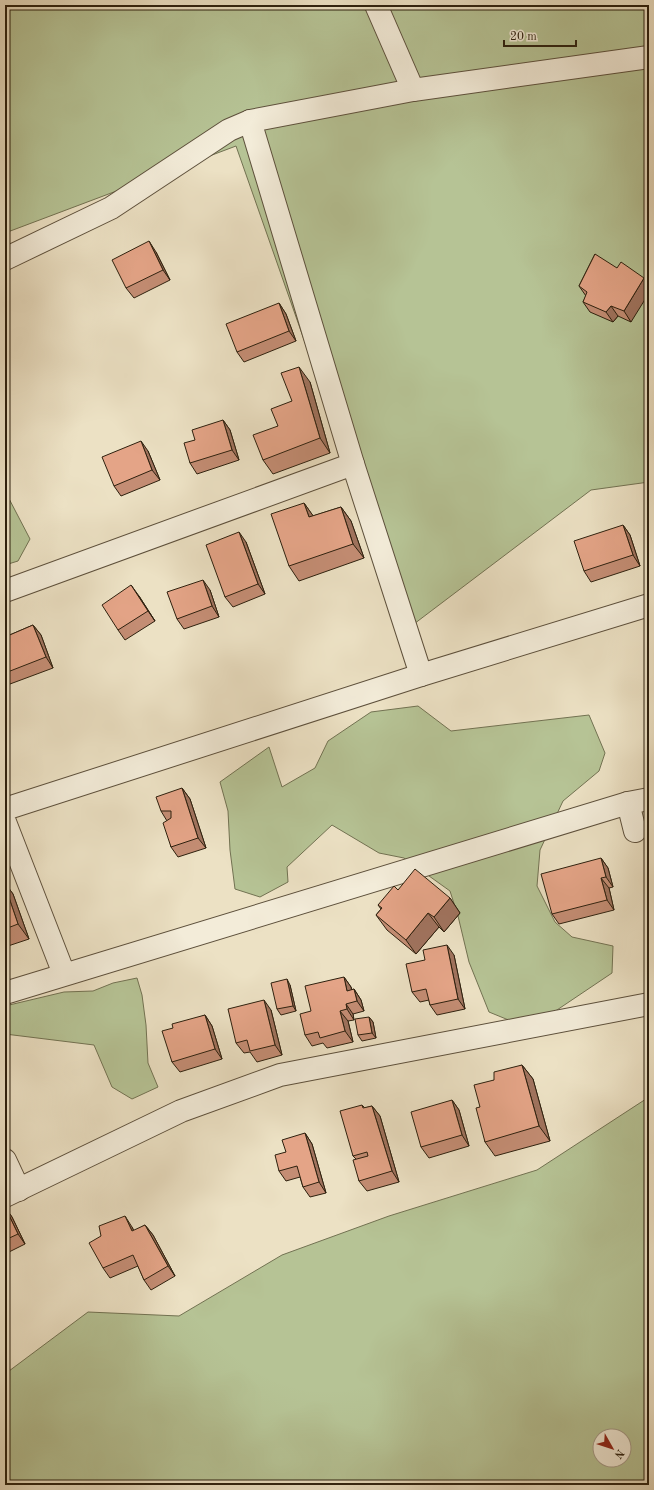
<svg xmlns="http://www.w3.org/2000/svg" width="654" height="1490" font-family="'Old Standard TT',serif">
  <rect width="100%" height="100%" fill="#ece1c4"/>
  <filter id="stains"><feTurbulence type="fractalNoise" baseFrequency=".005" numOctaves="4"/><feColorMatrix values="0 0 0 0 .2 0 0 0 0 .09 0 0 0 0 .02 0 0 0 .5 -.17"/></filter>
  <radialGradient id="worn" r=".72"><stop offset=".6" stop-color="#630" stop-opacity="0"/><stop offset="1" stop-color="#630" stop-opacity=".3"/></radialGradient>
  <g fill="#b6c395" stroke="#727252" fill-rule="evenodd">
    <polygon points="5,5 649,5 649,482 591,490 406,630 236,146 5,233"/>
    <polygon points="5,491 30,539 18,561 5,565"/>
    <polygon points="418,706 451,731 589,715 605,753 599,771 563,801 540,850 537,886 555,922 572,937 613,946 612,973 551,1014 511,1021 489,1012 469,962 458,916 450,891 404,858 379,853 332,825 287,867 288,882 260,897 235,889 230,850 228,811 220,782 269,747 282,787 315,768 328,741 371,712"/>
    <polygon points="137,978 142,995 146,1025 148,1063 158,1087 132,1099 112,1087 94,1045 5,1034 5,1006 64,992 93,991 113,983"/>
    <path d="M649 1097V1485H5V1374L88 1312 179 1316 282 1255 389 1216 537 1170ZM600 1436H624V1460H600Z"/>
  </g>
  <g fill="none" stroke-linecap="round" stroke-linejoin="round">
    <defs>
      <g id="minor">
        <polyline points="376,5 413,90"/>
        <polyline points="250,121 353,464 421,675"/>
        <polyline points="5,259 111,208 229,130 250,121 413,90 649,57"/>
        <polyline points="5,591 353,464"/>
        <polyline points="628,803 635,831"/>
        <polyline points="5,809 421,675 649,605"/>
        <polyline points="5,822 64,974"/>
        <polyline points="5,993 628,803 649,799"/>
        <polyline points="5,1160 19,1190"/>
        <polyline points="5,1196 181,1111 280,1075 649,1004"/>
      </g>
    </defs>
    <use href="#minor" stroke="#5d503c" stroke-width="24"/>
    <use href="#minor" stroke="#f3ecd9" stroke-width="22"/>
  </g>
  <g fill="#c48d74" stroke="#2d200e">
    <polygon points="156,252 170,280 134,298 126,288"/>
    <polygon points="595,254 631,322 618,316 613,322 590,312 583,302 586,296 579,286"/>
    <polygon points="279,303 286,314 296,341 244,362 237,352"/>
    <polygon points="310,382 330,453 273,474 263,460 278,426 292,401"/>
    <polygon points="223,420 230,430 239,460 197,474 190,463 195,440"/>
    <polygon points="148,451 160,480 121,496 114,486"/>
    <polygon points="304,503 313,516 341,507 351,521 364,558 299,581 289,566"/>
    <polygon points="623,525 630,535 640,566 591,582 584,571"/>
    <polygon points="246,542 265,594 233,607 225,597"/>
    <polygon points="210,590 219,617 184,629 177,619"/>
    <polygon points="139,596 155,621 125,640 118,630"/>
    <polygon points="33,625 41,635 53,668 10,684 5,677 5,637"/>
    <polygon points="182,788 190,799 206,848 178,857 171,847 167,821 161,811"/>
    <polygon points="601,858 608,868 613,887 609,888 614,910 559,924 552,914"/>
    <polygon points="5,883 13,894 29,939 5,947"/>
    <polygon points="398,890 450,898 460,913 444,932 439,927 416,954 387,930 376,915 381,909 378,905"/>
    <polygon points="454,955 465,1009 437,1015 430,1005 429,1000 420,1002 412,992"/>
    <polygon points="344,977 351,987 352,990 354,989 361,1000 364,1011 353,1014 354,1020 348,1021 353,1042 327,1048 323,1043 312,1046 305,1035 311,1011"/>
    <polygon points="290,985 296,1011 281,1015 277,1009"/>
    <polygon points="271,1010 282,1055 257,1062 250,1052 244,1053 236,1043"/>
    <polygon points="205,1015 212,1026 222,1059 180,1072 172,1062 173,1028"/>
    <polygon points="369,1017 373,1022 376,1038 362,1041 358,1035"/>
    <polygon points="522,1065 533,1079 550,1141 495,1156 485,1142 480,1107 494,1080"/>
    <polygon points="452,1100 459,1110 469,1146 429,1158 421,1147"/>
    <polygon points="362,1105 365,1108 372,1106 380,1116 399,1182 367,1191 359,1181 356,1159 353,1156"/>
    <polygon points="305,1133 312,1144 326,1193 310,1197 303,1187 300,1177 286,1181 279,1171 286,1152"/>
    <polygon points="5,1207 12,1217 25,1244 5,1254"/>
    <polygon points="145,1225 153,1235 175,1276 151,1290 144,1280 138,1266 110,1278 103,1268 132,1227 134,1231"/>
  </g>
  <g fill="#a0735e" stroke="#2d200e">
    <polygon points="149,241 156,252 170,280 163,270"/>
    <polygon points="644,278 649,285 649,293 631,322 624,311"/>
    <polygon points="279,303 286,314 296,341 289,331"/>
    <polygon points="611,306 618,316 613,322 606,312"/>
    <polygon points="299,367 310,382 330,453 320,438"/>
    <polygon points="223,420 230,430 239,460 232,450"/>
    <polygon points="141,441 148,451 160,480 152,470"/>
    <polygon points="304,503 314,517 309,517"/>
    <polygon points="341,507 351,521 364,558 353,544"/>
    <polygon points="623,525 630,535 640,566 633,555"/>
    <polygon points="239,532 246,542 265,594 258,584"/>
    <polygon points="203,580 210,590 219,617 212,606"/>
    <polygon points="131,585 139,596 155,621 148,611"/>
    <polygon points="33,625 41,635 53,668 46,657"/>
    <polygon points="182,788 190,799 206,848 198,838"/>
    <polygon points="601,858 608,868 613,887 606,877"/>
    <polygon points="601,878 609,888 614,910 607,900"/>
    <polygon points="5,883 13,894 29,939 18,924 5,886"/>
    <polygon points="450,898 460,913 444,932 434,917"/>
    <polygon points="428,913 439,927 416,954 406,940"/>
    <polygon points="447,945 454,955 465,1009 458,999"/>
    <polygon points="344,977 351,987 354,1002 347,991"/>
    <polygon points="287,979 290,985 296,1011 293,1006"/>
    <polygon points="354,989 361,1000 364,1011 357,1001"/>
    <polygon points="264,1000 271,1010 282,1055 275,1045"/>
    <polygon points="346,1004 353,1014 354,1020 347,1009"/>
    <polygon points="340,1011 348,1021 353,1042 345,1031"/>
    <polygon points="205,1015 212,1026 222,1059 215,1049"/>
    <polygon points="369,1017 373,1022 376,1038 372,1033"/>
    <polygon points="522,1065 533,1079 550,1141 539,1126"/>
    <polygon points="452,1100 459,1110 469,1146 462,1135"/>
    <polygon points="372,1106 380,1116 399,1182 392,1171"/>
    <polygon points="305,1133 312,1144 326,1193 319,1182"/>
    <polygon points="5,1207 12,1217 25,1244 18,1234"/>
    <polygon points="125,1216 132,1227 139,1242 132,1231"/>
    <polygon points="145,1225 153,1235 175,1276 168,1266"/>
  </g>
  <g fill="#e4a487" stroke="#2d200e">
    <polygon points="149,241 163,270 126,288 112,260"/>
    <polygon points="595,254 617,268 621,262 644,278 624,311 611,306 606,312 583,302 587,292 579,286"/>
    <polygon points="279,303 289,331 237,352 226,324"/>
    <polygon points="299,367 320,438 263,460 253,435 278,426 271,409 292,401 281,373"/>
    <polygon points="223,420 232,450 190,463 184,443 195,440 192,430"/>
    <polygon points="141,441 152,470 114,486 102,457"/>
    <polygon points="304,503 309,517 341,507 353,544 289,566 271,514"/>
    <polygon points="623,525 633,555 584,571 574,541"/>
    <polygon points="239,532 258,584 225,597 206,545"/>
    <polygon points="203,580 212,606 177,619 167,592"/>
    <polygon points="131,585 148,611 118,630 102,605"/>
    <polygon points="33,625 46,657 5,673 5,637"/>
    <polygon points="182,788 198,838 171,847 163,823 171,818 171,811 161,811 156,797"/>
    <polygon points="601,858 606,877 601,878 607,900 552,914 541,874"/>
    <polygon points="415,869 450,898 434,917 428,913 406,940 376,915 382,908 378,905 394,886 398,890"/>
    <polygon points="5,886 18,924 5,929"/>
    <polygon points="447,945 458,999 430,1005 426,989 412,992 406,964 425,960 423,950"/>
    <polygon points="344,977 347,991 354,989 357,1001 346,1004 347,1009 340,1011 345,1031 320,1038 318,1032 305,1035 300,1014 311,1011 305,986"/>
    <polygon points="287,979 293,1006 277,1009 271,983"/>
    <polygon points="264,1000 275,1045 250,1051 247,1040 236,1043 228,1009"/>
    <polygon points="205,1015 215,1049 172,1062 162,1031 173,1028 172,1024"/>
    <polygon points="369,1017 372,1033 358,1035 355,1019"/>
    <polygon points="522,1065 539,1126 485,1142 476,1108 480,1107 474,1085 494,1080 494,1072"/>
    <polygon points="452,1100 462,1135 421,1147 411,1112"/>
    <polygon points="362,1105 363,1108 372,1106 392,1171 359,1181 353,1160 368,1156 367,1152 353,1156 340,1111"/>
    <polygon points="305,1133 319,1182 303,1187 297,1166 279,1171 275,1155 286,1152 282,1140"/>
    <polygon points="5,1207 18,1234 5,1240"/>
    <polygon points="125,1216 132,1231 145,1225 168,1266 144,1280 133,1255 103,1268 89,1243 101,1236 99,1226"/>
  </g>
  <rect width="654" height="1490" fill="none" stroke="#ece1c4" stroke-width="20"/>
  <rect x="6" y="6" width="642" height="1478" fill="none" stroke="#2d200e" stroke-width="2"/>
  <rect x="10" y="10" width="634" height="1470" fill="none" stroke="#2d200e"/>
  <g transform="translate(612 1448) rotate(129)"><circle r="19" fill="#f3ecd9" stroke="#a49a88"/>
  <path d="M0-3L7 15L0 10L-7 15Z" fill="#8f2418"/>
  <text y="-6" font-size="11" font-weight="bold" text-anchor="middle" fill="#2d200e">N</text>
  </g>
  <path d="M504 40v6h72v-6" fill="none" stroke="#2d200e" stroke-width="2"/>
  <text x="510" y="40" font-size="12" fill="#2d200e" stroke="#f3ecd9" stroke-width="3" paint-order="stroke">20 m</text>
  <rect width="100%" height="100%" filter="url(#stains)"/>
  <rect width="100%" height="100%" fill="url(#worn)"/>
</svg>
